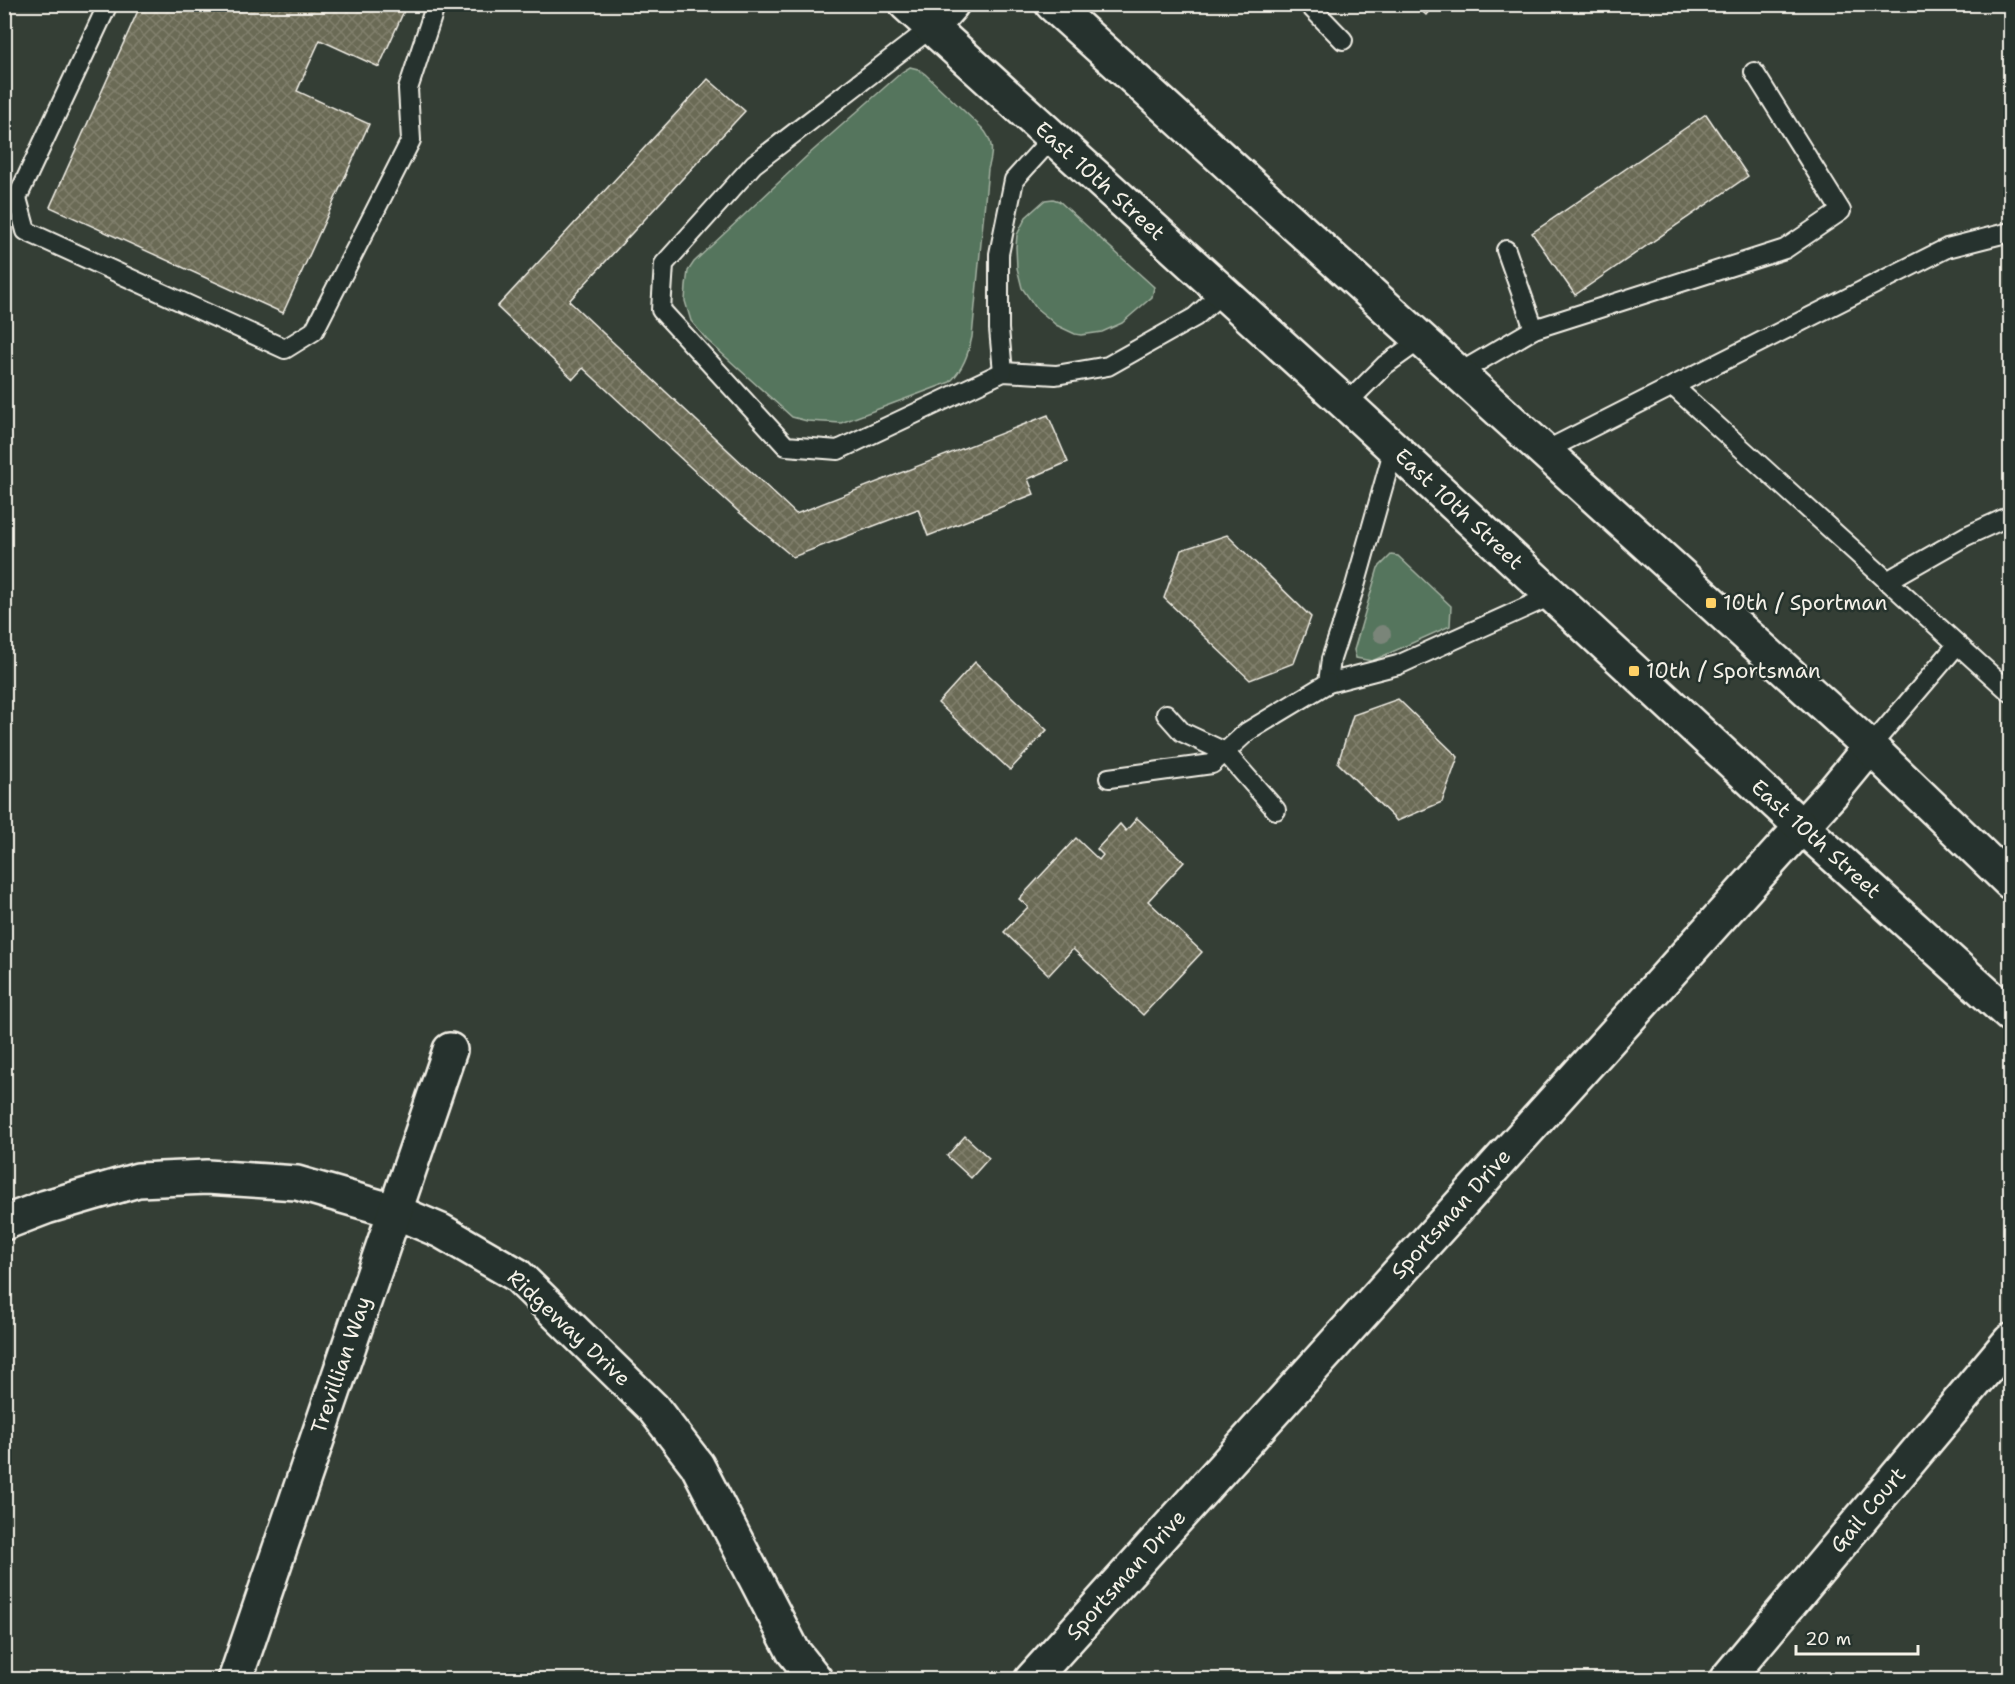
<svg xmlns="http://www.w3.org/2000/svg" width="2015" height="1684" font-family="'Shantell Sans',sans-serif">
  <defs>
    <pattern id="building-cross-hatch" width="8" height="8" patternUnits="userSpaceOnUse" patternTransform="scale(1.5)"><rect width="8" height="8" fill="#6b6a55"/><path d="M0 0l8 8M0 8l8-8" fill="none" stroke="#81806d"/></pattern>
  </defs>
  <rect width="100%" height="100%" fill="#343e35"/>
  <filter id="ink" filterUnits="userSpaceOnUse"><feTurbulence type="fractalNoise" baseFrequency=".0167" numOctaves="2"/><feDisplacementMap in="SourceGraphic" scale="12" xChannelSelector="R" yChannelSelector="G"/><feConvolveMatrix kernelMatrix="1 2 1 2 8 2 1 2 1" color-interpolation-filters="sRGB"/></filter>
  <g filter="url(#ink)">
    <g fill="#55745d" stroke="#a4b2a2" stroke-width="1.5">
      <path d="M910 67 918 69 925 74 982 128C994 141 993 153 988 169L972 337C968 355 963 369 950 382L841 423 807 421 792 417 707 340 691 321 685 301 686 286 688 271 694 262 808 155 902 72Z"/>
      <polygon points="1053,199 1059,201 1154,287 1152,297 1130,316 1122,323 1102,332 1081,335 1075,334 1056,325 1047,317 1036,308 1022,288 1017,268 1016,247 1017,235 1026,217 1045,200"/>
      <polygon points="1391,555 1398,556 1451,606 1450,626 1372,661 1356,658 1354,650 1378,568"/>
    </g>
    <g fill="url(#building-cross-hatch)" stroke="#f4f1e8" stroke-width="1.5">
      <polygon points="141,4 407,4 379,67 320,40 297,91 369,124 283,313 50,207"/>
      <polygon points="1414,4 1435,4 1426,15"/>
      <polygon points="708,79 745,111 569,301 796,514 1048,415 1068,462 1028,479 1034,494 928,536 918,509 793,557 740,513 583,368 573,379 497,307"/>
      <polygon points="1706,114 1748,176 1575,295 1532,233"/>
      <polygon points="1227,535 1311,617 1294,663 1250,680 1164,598 1181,550"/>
      <polygon points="975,662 1047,730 1010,770 938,703"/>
      <polygon points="1398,699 1458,757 1442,802 1397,821 1338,763 1353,715"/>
      <polygon points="1137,818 1184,862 1148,901 1202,952 1143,1015 1073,949 1049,975 1004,932 1028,907 1019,899 1076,838 1099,860 1103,855 1097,849 1120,824 1126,831"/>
      <polygon points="965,1136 989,1158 971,1178 947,1156"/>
    </g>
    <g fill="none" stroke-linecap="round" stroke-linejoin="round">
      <defs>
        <g id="lane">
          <polyline points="108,4 17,198 26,231 285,349 314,331 411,140 408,89 436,4"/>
          <polyline points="1308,4 1343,40"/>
          <polyline points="931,28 754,164 664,264 661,310 786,446 838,450 1003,372 1056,375 1108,366 1195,317 1223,292"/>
          <polyline points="1506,250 1534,329"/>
          <polyline points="1003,372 999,329 999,254 1014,180 1052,138"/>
          <polyline points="1457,374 1534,329 1785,249 1841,211 1754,72"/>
          <polyline points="1673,386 1947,248 2010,232"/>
          <polyline points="1346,404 1385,365 1420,340"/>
          <polyline points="1394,448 1355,586 1331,659 1328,683 1398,665 1553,595"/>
          <polyline points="1543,452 1673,386 2010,692"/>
          <polyline points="1887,581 1966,536 2010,516"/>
          <polyline points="1166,714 1182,732 1225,752 1276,810"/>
          <polyline points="1870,747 1957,645"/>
          <polyline points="1109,778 1212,764 1247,732 1328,683"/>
        </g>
        <g id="street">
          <polyline points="931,28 952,4"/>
          <polyline points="4,1223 46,1207 138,1180 207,1177 297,1183 394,1211 441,1231 517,1275 653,1408 697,1465 793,1651 816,1680"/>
          <polyline points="235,1680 450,1050"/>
          <polyline points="1031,1680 1833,792 1870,747"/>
          <polyline points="1726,1680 2010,1341"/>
        </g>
        <g id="primary">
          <polyline points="906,4 1346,404 1801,826 2010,1015"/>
          <polyline points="1052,4 1870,747 2010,882"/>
        </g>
      </defs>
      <use href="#lane" stroke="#f4f1e8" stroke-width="22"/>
      <use href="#street" stroke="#f4f1e8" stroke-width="38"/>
      <use href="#primary" stroke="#f4f1e8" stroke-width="38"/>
      <use href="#lane" stroke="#26332d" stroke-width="18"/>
      <use href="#street" stroke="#26332d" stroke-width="33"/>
      <use href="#primary" stroke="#26332d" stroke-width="33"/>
    </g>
    <circle fill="#7a8579" cx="1382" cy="634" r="9"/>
  </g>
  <g fill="#ffd166" stroke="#26332d" stroke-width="2">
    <rect x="1705" y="597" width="12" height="12" rx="3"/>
    <rect x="1628" y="665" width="12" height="12" rx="3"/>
  </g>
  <g text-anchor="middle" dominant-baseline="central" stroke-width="5" stroke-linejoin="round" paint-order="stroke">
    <g font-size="21" fill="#f4f1e8" stroke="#26332d">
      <text transform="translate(1100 181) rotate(42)">East 10th Street</text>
      <text transform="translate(1459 509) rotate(43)">East 10th Street</text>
      <text transform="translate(1816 839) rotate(42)">East 10th Street</text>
      <text transform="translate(1451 1214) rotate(-48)">Sportsman Drive</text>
      <text transform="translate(569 1328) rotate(43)">Ridgeway Drive</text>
      <text transform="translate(341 1365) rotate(-71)">Trevillian Way</text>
      <text transform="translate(1868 1510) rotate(-50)">Gail Court</text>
      <text transform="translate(1126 1575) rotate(-48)">Sportsman Drive</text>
    </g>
    <g font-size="21" fill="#f4f1e8" stroke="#26332d" text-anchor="start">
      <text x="1723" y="603">10th / Sportman</text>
      <text x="1646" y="671">10th / Sportsman</text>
    </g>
  </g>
  <rect width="2015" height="1684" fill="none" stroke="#26332d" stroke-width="24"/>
  <rect x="12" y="12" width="1991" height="1660" fill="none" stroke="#f4f1e8" stroke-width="2" filter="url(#ink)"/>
  <path d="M1796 1645v9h122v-9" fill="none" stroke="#f4f1e8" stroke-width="3"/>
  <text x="1805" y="1645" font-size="18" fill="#f4f1e8" stroke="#26332d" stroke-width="4.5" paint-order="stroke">20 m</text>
</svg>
